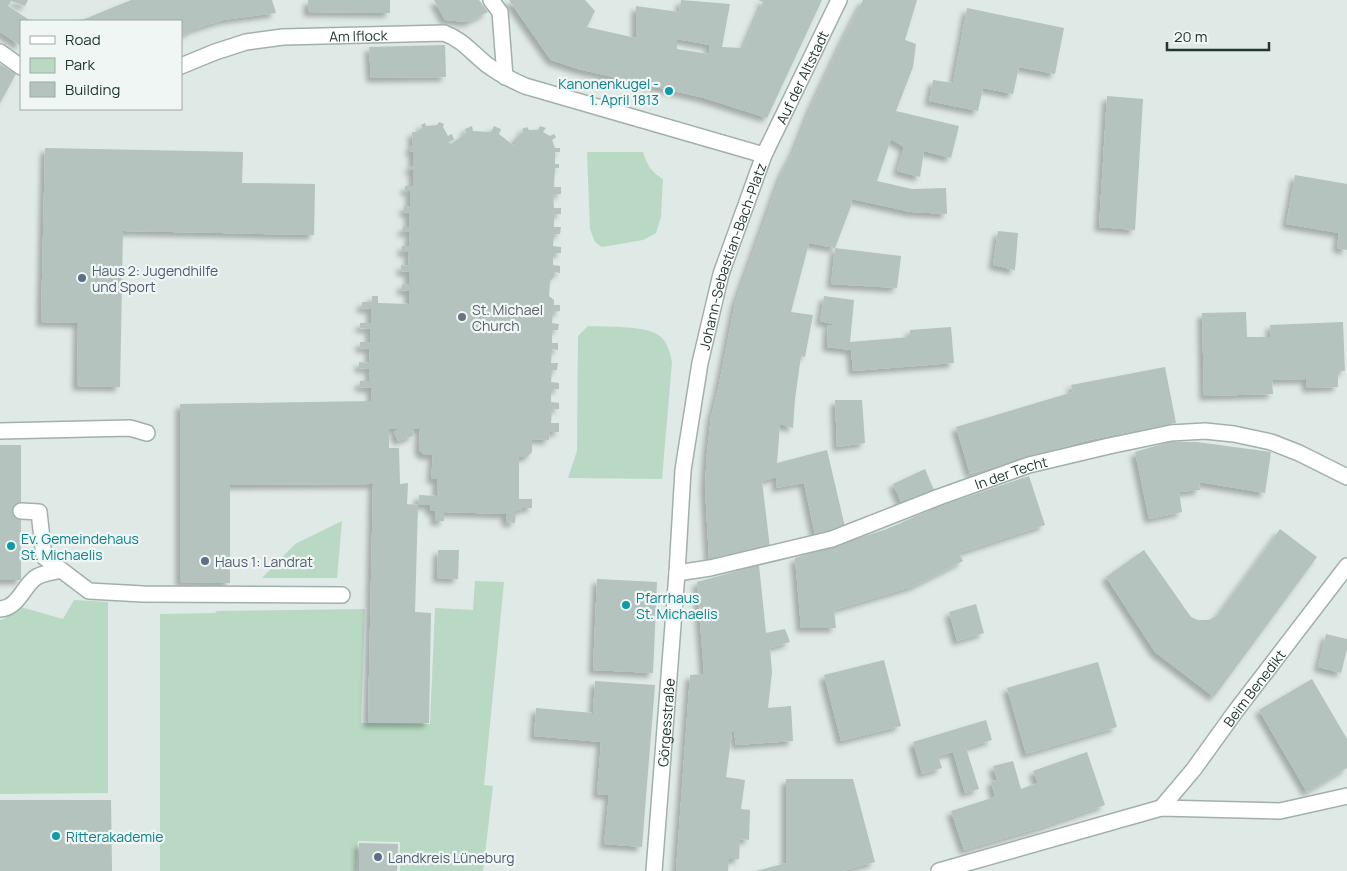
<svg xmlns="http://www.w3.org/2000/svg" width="1347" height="871" font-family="Manrope,sans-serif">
  <defs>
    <filter id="shadow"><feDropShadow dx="-4.5" dy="4.5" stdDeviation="2.5" flood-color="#0004"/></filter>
  </defs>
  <rect width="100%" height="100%" fill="#dfe9e5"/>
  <g fill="#b9d9c4">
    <path d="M587 152H643C647 165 651 172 663 179L661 217 656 233 643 240 602 247 595 242 590 229Z"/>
    <path d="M588 326C606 327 648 325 661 337 668 344 670 353 672 362L662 479 568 478 577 451 578 336Z"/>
    <polygon points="342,521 337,578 262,578 295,544"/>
    <polygon points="475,581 504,582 484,785 493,786 483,871 400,871 400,842 358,841 356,871 160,871 160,614 215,613 217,611 365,609 361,723 430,724 435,608 473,610"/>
    <polygon points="74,600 108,602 108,793 0,794 0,620 4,619 17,606 63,619"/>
  </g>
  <g fill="#b4c3be" fill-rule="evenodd" filter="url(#shadow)">
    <polygon points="0,0 28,0 25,6 11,1 8,6 31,21 21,21 21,46 0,32"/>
    <polygon points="131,0 272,0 276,13 223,20 194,29 181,36 181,21 80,21"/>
    <polygon points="308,0 390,0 390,13 308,12"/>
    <polygon points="434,0 479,0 488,12 468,22 445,20"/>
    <path d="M509 0H585L595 11 587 27 636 38V6L679 12 681 0 730 4 722 47 743 48 763 2 758 0H822L767 118 704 98 578 69 551 60ZM677 39 710 45 709 54 677 49Z"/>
    <polygon points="863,0 917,0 905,40 916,44 913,67 896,111 959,126 951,158 924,151 920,177 897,171 904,147 891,139 877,181 912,189 946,188 947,214 911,212 852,199 851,206 835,248 809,243 791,312 813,315 805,357 801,356 795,399 793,428 780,424 777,463 827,450 845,527 816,539 804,483 776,488 777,477 762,481 770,548 709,559 705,487 707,452 711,417 718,389 735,303 781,175 794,150 811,107 842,41"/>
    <polygon points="967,8 1064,28 1055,74 1019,67 1013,94 983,88 978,111 929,101 933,80 953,83"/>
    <polygon points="445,45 446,77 371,78 369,47"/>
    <polygon points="0,64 16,74 0,103"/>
    <polygon points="1107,96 1143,99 1135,230 1099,227"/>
    <polygon points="439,122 444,124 443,127 448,136 452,134 454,140 448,142 451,144 466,133 465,129 472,126 473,131 491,132 494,126 501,129 499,134 513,145 515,144 515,139 523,132 522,129 527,127 529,130 538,130 540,126 546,128 543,132 550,136 554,134 556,137 552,140 555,148 560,148 560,152 555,152 555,164 559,164 559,168 555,168 554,187 561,187 561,194 553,195 554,208 561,208 561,214 554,214 554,227 561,227 560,234 554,234 553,246 561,247 561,253 553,253 553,265 560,266 560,273 555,272 554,277 550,281 549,296 554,300 554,305 560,305 560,311 553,312 552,323 559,324 558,330 552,330 552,343 558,343 558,350 552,349 551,363 558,363 557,370 552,370 551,382 559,383 559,389 551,389 551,402 559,403 559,409 552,409 551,423 559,423 559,432 550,432 549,440 532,439 532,452 527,457 519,457 519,499 532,499 532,508 522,508 521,511 516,511 515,523 506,522 506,514 444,512 444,521 435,521 435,511 430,511 430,505 418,505 419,495 437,496 437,479 431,479 433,455 424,455 419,450 420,429 414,428 413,436 398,441 394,432 399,429 389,429 389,448 399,448 400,484 408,483 407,504 418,505 415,612 431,613 429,723 368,723 373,484 230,485 230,583 180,582 180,404 372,401 371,388 359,387 360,381 369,381 370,369 359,368 359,362 369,363 370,349 360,348 360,342 370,342 370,329 360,328 360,323 371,323 371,309 361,308 362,302 372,302 372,296 378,296 378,303 409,304 409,291 401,290 402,284 409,285 409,272 401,271 401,265 408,266 409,252 402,252 402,246 409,246 410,232 402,232 403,227 409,227 409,213 404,212 404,206 410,207 410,191 405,191 405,186 413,186 413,170 409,170 410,166 413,166 413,152 410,151 410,147 413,146 412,132 418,132 422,128 421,125 425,123 426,126 437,125"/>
    <polygon points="45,148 243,152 242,183 315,184 314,235 123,231 120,387 77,386 78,323 41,322"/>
    <polygon points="1295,175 1347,184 1347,250 1337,248 1339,233 1286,224"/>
    <polygon points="998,231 1018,233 1015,270 993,265"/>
    <polygon points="835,248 901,256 897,288 831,284"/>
    <polygon points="824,296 854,300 850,342 910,337 910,330 951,327 954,363 853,371 851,350 827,347 828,325 836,325 820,321"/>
    <polygon points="1246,312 1247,337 1271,337 1270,325 1343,322 1345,371 1338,371 1338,387 1307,388 1306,379 1272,380 1273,394 1204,396 1202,313"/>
    <polygon points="1165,367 1176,423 1084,441 970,474 956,427 1073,392 1071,385"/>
    <polygon points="835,400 862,400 865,443 837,447"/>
    <polygon points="1169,442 1197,442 1271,452 1265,493 1199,482 1200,490 1179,492 1182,512 1149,519 1135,452"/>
    <rect x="0" y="445" width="21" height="135"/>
    <polygon points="925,469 934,490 902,504 893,484"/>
    <polygon points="1029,476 1045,525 959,553 963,561 914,586 834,610 836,628 801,628 795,558 887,529 937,507"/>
    <polygon points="1280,529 1317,557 1214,697 1155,652 1106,577 1144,550 1191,617 1198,620 1209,620 1217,616"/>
    <polygon points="438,550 459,550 458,579 437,578"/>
    <polygon points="759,565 766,633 785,629 790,642 770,648 772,672 768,708 791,706 793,741 736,745 733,725 726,777 745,780 741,809 750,810 749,840 740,839 739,859 729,859 728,871 676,871 690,675 704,674 697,582"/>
    <polygon points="597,579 657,582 653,673 593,670"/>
    <polygon points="976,604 984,633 957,641 949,612"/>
    <polygon points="1326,634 1347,639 1347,649 1341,673 1318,667"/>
    <polygon points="884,660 901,726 841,741 824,675"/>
    <polygon points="1098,662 1117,727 1026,754 1007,688"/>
    <polygon points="1312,679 1347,739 1347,768 1307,792 1259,710"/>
    <polygon points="595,681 655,685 642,847 604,844 609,795 597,794 601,742 534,736 536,708 593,713"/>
    <polygon points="986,720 992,740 966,748 979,789 965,793 953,752 938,756 942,768 922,774 913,742"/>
    <polygon points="1087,752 1105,805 1039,828 964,850 951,811 995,797 991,781 997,780 993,766 1013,761 1021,789 1038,783 1033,771"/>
    <polygon points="786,779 853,779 875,862 842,871 756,871 786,863"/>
    <polygon points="0,800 111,800 112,871 0,871"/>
    <polygon points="359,843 398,844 397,871 359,871"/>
  </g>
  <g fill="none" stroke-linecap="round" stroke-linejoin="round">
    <defs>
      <g id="service">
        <polyline points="21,511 39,512 44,557 89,591 143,594 342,595"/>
        <path d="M0 609C18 608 23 587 35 578 41 573 54 572 61 570"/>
      </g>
      <g id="minor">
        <polyline points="491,0 500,12 505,77"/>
        <polyline points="0,52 21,67"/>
        <path id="s1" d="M181 66 215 52 246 42 283 37 444 33C463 40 471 52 486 64 498 73 511 80 525 86L764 155"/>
        <polyline points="0,431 130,428 147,433"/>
        <path id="s2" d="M677 573 710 568 832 539 939 497 1029 465 1109 446 1171 433 1205 431 1234 434 1271 442 1299 453 1347 477"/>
        <path id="s3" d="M1161 808 1194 769 1235 712 1347 566"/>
        <path id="s4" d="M654 871 677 573 683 470 700 363 721 274 764 155 839 0"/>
        <polyline points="939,871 1161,808 1280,811 1347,796"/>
      </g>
    </defs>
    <use href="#service" stroke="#a2b0ac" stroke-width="18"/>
    <use href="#minor" stroke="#a2b0ac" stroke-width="18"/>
    <use href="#service" stroke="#fff" stroke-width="15"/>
    <use href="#minor" stroke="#fff" stroke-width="15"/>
  </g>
  <g fill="#0f9aa8" stroke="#eff6f3" stroke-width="2">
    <circle cx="669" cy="91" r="5"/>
    <circle cx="11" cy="546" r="5"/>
    <circle cx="626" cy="605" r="5"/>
    <circle cx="56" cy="836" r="5"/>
  </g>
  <g fill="#5c6f8a" stroke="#eff6f3" stroke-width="2">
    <circle cx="82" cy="278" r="5"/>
    <circle cx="205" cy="561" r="5"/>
    <circle cx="378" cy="857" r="5"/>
  </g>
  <circle fill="#6b7280" stroke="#eff6f3" stroke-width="2" cx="462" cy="317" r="5"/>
  <g text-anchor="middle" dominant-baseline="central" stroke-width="4.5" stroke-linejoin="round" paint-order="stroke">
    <g font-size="14" fill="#213733" stroke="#eff6f3">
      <text stroke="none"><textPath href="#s1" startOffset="182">Am Iflock</textPath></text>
      <text stroke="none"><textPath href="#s4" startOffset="815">Auf der Altstadt</textPath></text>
      <text stroke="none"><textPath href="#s4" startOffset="622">Johann-Sebastian-Bach-Platz</textPath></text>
      <text stroke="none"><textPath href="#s2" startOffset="350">In der Techt</textPath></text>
      <text stroke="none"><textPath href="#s3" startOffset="152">Beim Benedikt</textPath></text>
      <text stroke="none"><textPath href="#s4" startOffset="149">Görgesstraße</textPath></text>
    </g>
    <g font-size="14" fill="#0d838f" stroke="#eff6f3" text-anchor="start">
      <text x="659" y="83" text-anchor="end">Kanonenkugel -<tspan x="659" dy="16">1. April 1813</tspan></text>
      <text x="21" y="538">Ev. Gemeindehaus<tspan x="21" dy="16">St. Michaelis</tspan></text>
      <text x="636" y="597">Pfarrhaus<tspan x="636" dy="16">St. Michaelis</tspan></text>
      <text x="66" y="836">Ritterakademie</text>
    </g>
    <g font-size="14" fill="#4e5e75" stroke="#eff6f3" text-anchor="start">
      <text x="92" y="270">Haus 2: Jugendhilfe<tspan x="92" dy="16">und Sport</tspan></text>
      <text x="215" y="561">Haus 1: Landrat</text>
      <text x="388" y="857">Landkreis Lüneburg</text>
    </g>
    <g font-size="14" fill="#5b616d" stroke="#eff6f3" text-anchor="start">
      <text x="472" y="309">St. Michael<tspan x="472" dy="16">Church</tspan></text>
    </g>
  </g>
  <rect x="20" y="20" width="162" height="90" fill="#eff6f3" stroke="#9daaa6"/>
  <rect x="30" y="36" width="25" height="8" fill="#ffffff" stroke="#9daaa6"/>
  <text x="65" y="45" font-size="15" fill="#213733">Road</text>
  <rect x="30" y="58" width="25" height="15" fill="#b9d9c4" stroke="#9daaa6"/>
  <text x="65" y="70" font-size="15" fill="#213733">Park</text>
  <rect x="30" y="82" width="25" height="15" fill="#b4c3be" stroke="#9daaa6"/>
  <text x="65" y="95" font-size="15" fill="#213733">Building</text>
  <path d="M1167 42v8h102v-8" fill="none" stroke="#213733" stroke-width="2.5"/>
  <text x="1174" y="42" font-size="15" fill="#213733" stroke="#eff6f3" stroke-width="4" paint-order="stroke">20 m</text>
</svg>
